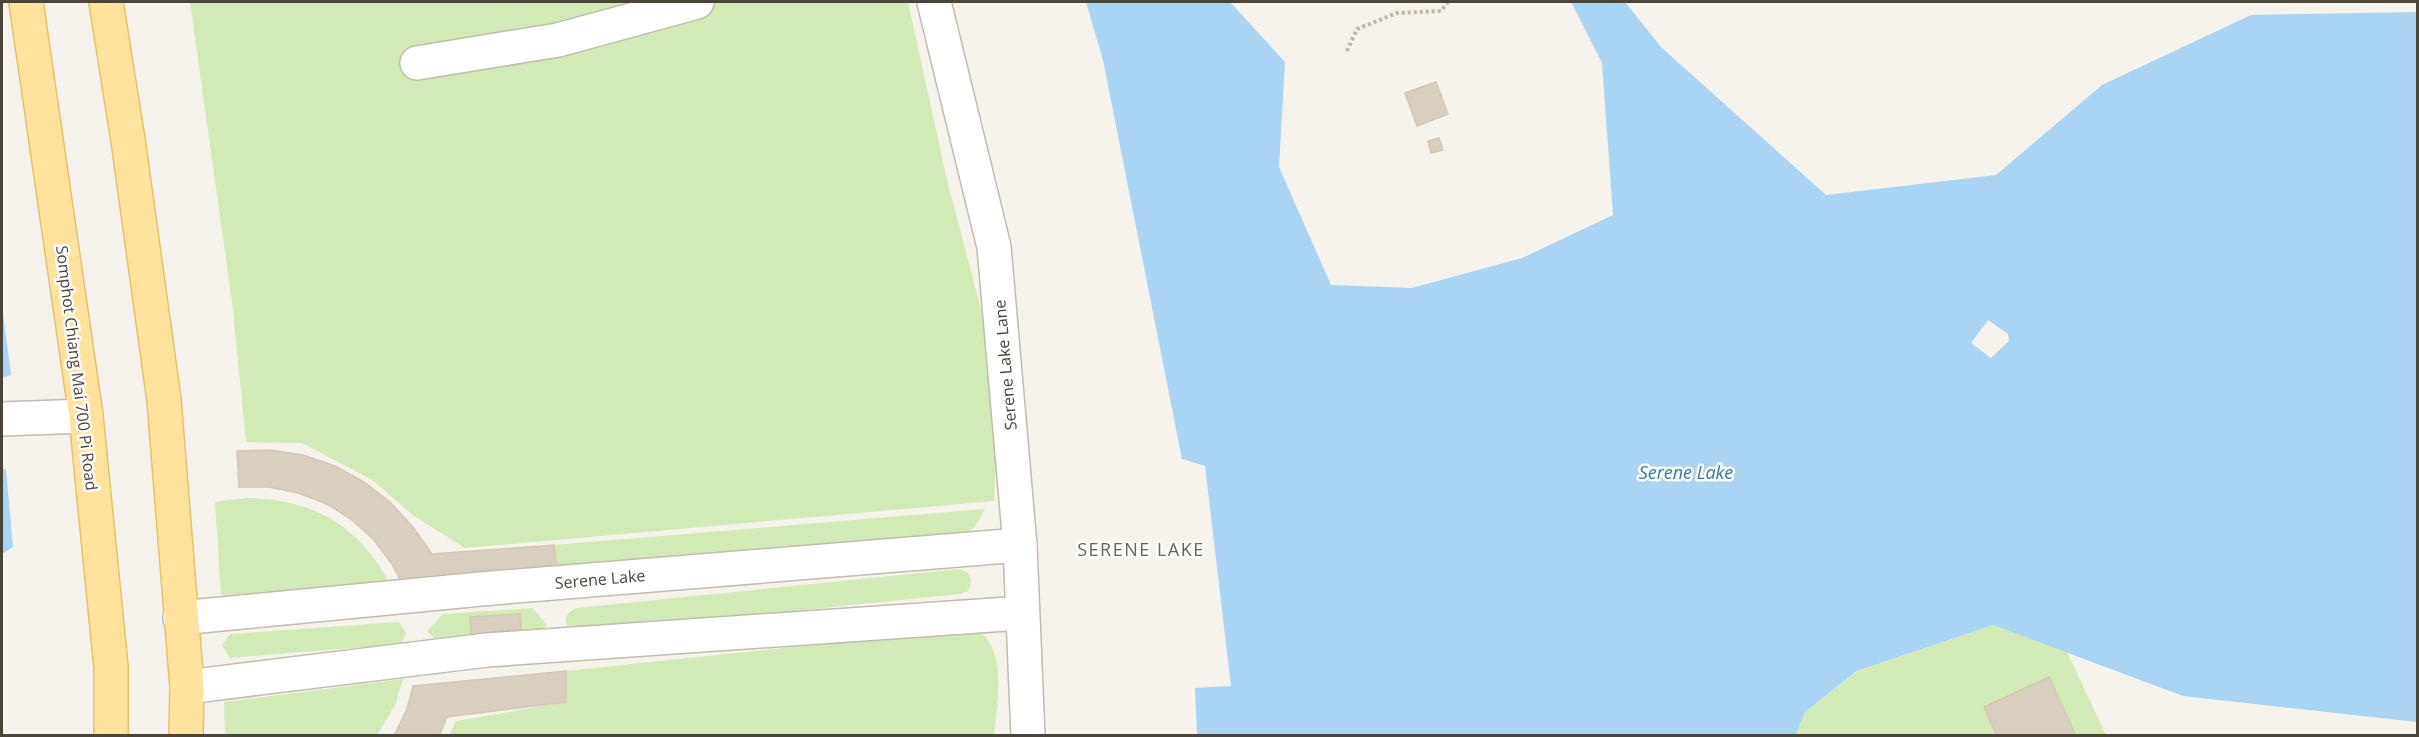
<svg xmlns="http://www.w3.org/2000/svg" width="2419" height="737" font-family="'Open Sans',sans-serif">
  <rect width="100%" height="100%" fill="#f6f3ec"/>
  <g fill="#d2eab5">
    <polygon points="190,2 908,2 947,180 999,378 994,501 465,548 414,516 372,480 302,443 246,442 232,302"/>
    <path d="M246 498C315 499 362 527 393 590L221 595 215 502Z"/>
    <polygon points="985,509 975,527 963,535 557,575 554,545"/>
    <path d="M959 569C971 572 974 580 968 591L960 594 579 633 571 631C563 621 564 613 577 608Z"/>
    <polygon points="533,608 547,625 537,642 443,647 427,631 443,614"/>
    <polygon points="399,622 406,633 401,644 230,658 222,645 230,634"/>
    <polygon points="1993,625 2067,652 2106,735 1796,736 1805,712 1858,671"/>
    <path d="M973 628C1009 644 997 704 994 735L449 736 456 721 566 702V671Z"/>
    <polygon points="403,679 395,705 377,735 225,735 224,702"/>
  </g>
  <g fill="#a9d4f2" fill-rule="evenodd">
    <path d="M1086 2H1230L1285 62 1279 167 1331 285 1412 288 1522 258 1613 215 1602 63 1571 2H1625L1661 47 1826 195 1996 175 2102 85 2251 15 2417 12V722L2183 696 1993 625 1857 671 1805 712 1796 735H1197L1195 688 1231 686 1205 466 1182 459 1103 60ZM1988 320 2008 334 2009 341 1991 358 1971 343Z"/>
    <polygon points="2,306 11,375 2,378"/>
    <polygon points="2,468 6,470 13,547 2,554"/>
  </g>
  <g fill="#d8cfc1" stroke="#d3c7b4" stroke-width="1.5">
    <polygon points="1436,82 1448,114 1417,126 1405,93"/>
    <polygon points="1439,138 1443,150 1431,153 1428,141"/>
    <polygon points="270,450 303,455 335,466 364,482 390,502 413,527 432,554 554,545 557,575 406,591 392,564 374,540 352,520 327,504 298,493 269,487 239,487 237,451"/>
    <polygon points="520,614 522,644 472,647 470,617"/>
    <polygon points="566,671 566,702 447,717 439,736 394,736 407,709 413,686"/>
    <polygon points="2049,677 2076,736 1997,736 1984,707"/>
  </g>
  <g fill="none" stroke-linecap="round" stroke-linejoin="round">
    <defs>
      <g id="minor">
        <polyline points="934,2 994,247 1020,545 1028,736"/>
        <polyline points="417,63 558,40 697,2"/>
        <polyline points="2,419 86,416"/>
        <polyline points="180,618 481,589 1020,545"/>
        <polyline points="187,687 487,650 1021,613"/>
      </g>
      <g id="major">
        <polyline points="26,2 86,416 111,667 111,736"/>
        <polyline points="106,2 128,140 164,400 187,687 186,736"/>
      </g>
    </defs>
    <use href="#minor" stroke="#c2bbae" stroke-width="36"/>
    <use href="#major" stroke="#e6c16a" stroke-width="36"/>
    <polyline stroke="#c4b79f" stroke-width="4" stroke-dasharray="3 3" stroke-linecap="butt" points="1347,51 1357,29 1397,13 1441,11 1448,2"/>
    <use href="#minor" stroke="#fff" stroke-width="33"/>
    <use href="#major" stroke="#ffe39c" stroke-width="33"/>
  </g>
  <g text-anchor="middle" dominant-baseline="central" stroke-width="5" stroke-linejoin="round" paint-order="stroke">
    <g font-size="16" fill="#4b4439" stroke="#fff">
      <text transform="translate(1005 365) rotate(-95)">Serene Lake Lane</text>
      <text transform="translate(77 368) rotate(83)">Somphot Chiang Mai 700 Pi Road</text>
      <text transform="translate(600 579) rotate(-5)">Serene Lake</text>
    </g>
    <g font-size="18" font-style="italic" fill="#2e7ab2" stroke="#fff">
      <text x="1686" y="472">Serene Lake</text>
    </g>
    <g font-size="18" letter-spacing="1.5" fill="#6e6250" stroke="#fff">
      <text x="1141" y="549">SERENE LAKE</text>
    </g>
  </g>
  <rect width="2419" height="737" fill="none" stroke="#4b4439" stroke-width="6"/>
</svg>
